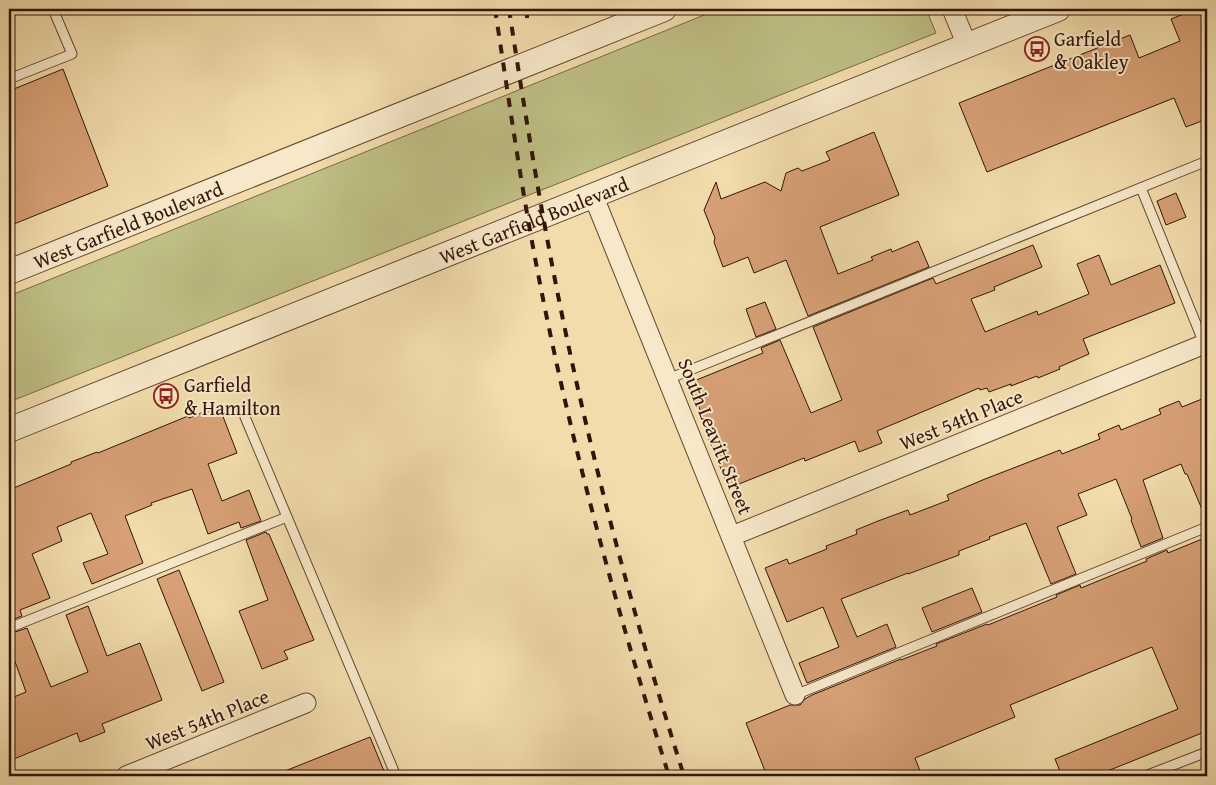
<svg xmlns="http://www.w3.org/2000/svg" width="1216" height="785" font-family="'Gentium Book Plus',serif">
  <rect width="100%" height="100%" fill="#f2dcac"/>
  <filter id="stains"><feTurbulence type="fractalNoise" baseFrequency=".004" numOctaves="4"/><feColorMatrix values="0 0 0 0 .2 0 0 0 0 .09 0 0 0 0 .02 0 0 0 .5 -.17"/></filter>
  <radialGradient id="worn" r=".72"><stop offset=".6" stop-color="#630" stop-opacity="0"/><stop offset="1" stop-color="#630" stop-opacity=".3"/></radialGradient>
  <polygon fill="#bfbf86" stroke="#786a46" points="719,9 926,9 936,33 9,402 9,296"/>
  <g fill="#d7a076" stroke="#321407">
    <polygon points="1196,9 1207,9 1207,119 1186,127 1174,98 987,172 959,103 1130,35 1139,58 1180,41 1171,19"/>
    <polygon points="63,69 108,186 9,226 9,91"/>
    <polygon points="874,132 899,195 820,227 838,274 873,260 871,257 891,249 892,252 918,241 929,267 808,316 786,260 754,273 748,257 723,267 714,242 715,238 704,210 716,182 721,199 765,182 781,191 786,173 798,168 802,171 830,160 826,152"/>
    <polygon points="1176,193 1186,217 1166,225 1157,201"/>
    <polygon points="1033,245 1042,267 994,287 995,290 971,299 985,332 1037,311 1038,315 1089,294 1077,264 1099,255 1111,285 1160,265 1175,303 1083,339 1089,354 1059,367 1060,369 1038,378 1037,376 1011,386 1011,384 989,392 987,388 980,390 979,388 877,431 882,443 859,452 855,441 805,461 804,458 729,488 707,435 710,434 689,383 763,353 761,348 780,340 811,413 842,400 813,327 933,278 936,284"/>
    <polygon points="765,302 776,329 756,337 746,309"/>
    <polygon points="1207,397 1207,521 1187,474 1185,474 1181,464 1143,480 1163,538 1141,547 1131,520 1132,519 1116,479 1078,494 1087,515 1057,527 1076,574 1051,584 1026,523 989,537 990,539 959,551 959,555 908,574 908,573 841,599 857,637 887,624 896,647 807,683 799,663 839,647 823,607 787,622 765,568 787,559 789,564 827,549 826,546 857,534 856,530 878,521 908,510 910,515 949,500 947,495 985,479 1060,450 1062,454 1100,439 1098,434 1119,425 1121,430 1161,414 1159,409 1179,401 1182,407"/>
    <polygon points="219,406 237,453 208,464 222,501 249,490 261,521 241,528 239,522 208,534 192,489 151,503 152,505 125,516 143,563 92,584 83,563 108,554 91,513 57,527 62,541 32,554 50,598 20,610 22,616 9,621 9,490 71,464 71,462 97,452 98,453 188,416 189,418"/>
    <polygon points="266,532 267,534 269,534 314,640 284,651 288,659 262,669 239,611 268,600 246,540"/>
    <polygon points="1207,537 1207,731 1095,776 1062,776 1055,759 1178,709 1152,647 1010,705 1015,717 915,758 922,776 767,776 746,723 790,705 800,705 805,699 812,695 901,659 901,660 937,646 936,644 987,624 988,625 1057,597 1056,595 1080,585 1081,588 1147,561 1146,559 1167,550 1168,553"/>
    <polygon points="179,570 224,682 202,691 157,579"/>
    <polygon points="972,588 982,612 932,632 922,608"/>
    <polygon points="88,606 107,656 140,643 162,700 102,724 105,732 80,742 77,733 9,761 9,699 26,692 9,645 9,634 27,628 51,687 88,672 66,615"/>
    <polygon points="370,737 386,776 275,776 275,775"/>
  </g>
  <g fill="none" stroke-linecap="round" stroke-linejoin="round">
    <defs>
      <g id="service">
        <polyline points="9,79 72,54 53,9"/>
        <polyline points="1141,188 1205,346"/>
        <polyline points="668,379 1207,161"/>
        <polyline points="245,417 396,776"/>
        <polyline points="9,628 287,517"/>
        <polyline points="795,695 1207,527"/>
        <polyline points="1145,776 1207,752"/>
      </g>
      <g id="minor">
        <polyline points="952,9 967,45"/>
        <polyline points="593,195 795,695"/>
        <polyline points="732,536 1207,343"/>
        <polyline points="126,776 306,703"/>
      </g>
      <g id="tertiary">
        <path id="s1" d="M9 272 664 9"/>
        <path id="s2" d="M9 430 1058 9"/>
      </g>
    </defs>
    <use href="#service" stroke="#624630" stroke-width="11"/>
    <use href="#minor" stroke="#624630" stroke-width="21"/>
    <use href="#tertiary" stroke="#624630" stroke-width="26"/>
    <use href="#service" stroke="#f7e8c9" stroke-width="9"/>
    <use href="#minor" stroke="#f7e8c9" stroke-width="19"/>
    <use href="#tertiary" stroke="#f7e8c9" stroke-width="24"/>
    <g stroke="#321407" stroke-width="4" stroke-dasharray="9 9" stroke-linecap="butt">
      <path d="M495 9C508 94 520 179 536 263 569 437 616 608 669 776"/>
      <path d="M509 9C529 140 551 273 581 402 610 528 645 653 684 776"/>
      <polyline points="526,9 528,23"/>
    </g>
  </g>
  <defs>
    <symbol id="bus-ring" viewBox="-11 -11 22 22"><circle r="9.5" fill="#f7e8c9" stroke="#8f2418" stroke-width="1.5"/><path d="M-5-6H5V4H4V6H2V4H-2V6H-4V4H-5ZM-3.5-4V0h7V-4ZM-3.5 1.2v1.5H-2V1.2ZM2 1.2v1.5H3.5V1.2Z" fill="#8f2418"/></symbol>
  </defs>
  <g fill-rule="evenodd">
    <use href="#bus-ring" x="1023" y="35" width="28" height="28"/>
    <use href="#bus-ring" x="152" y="382" width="28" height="28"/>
  </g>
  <g text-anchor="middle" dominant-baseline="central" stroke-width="4" stroke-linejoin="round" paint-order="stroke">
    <g font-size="20" fill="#321407" stroke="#f7e8c9" text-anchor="start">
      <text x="1054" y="38">Garfield<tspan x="1054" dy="23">&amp; Oakley</tspan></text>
      <text x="184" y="384">Garfield<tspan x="184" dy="23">&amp; Hamilton</tspan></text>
    </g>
    <g font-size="20" fill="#321407" stroke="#f7e8c9">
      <text stroke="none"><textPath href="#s2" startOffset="565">West Garfield Boulevard</textPath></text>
      <text stroke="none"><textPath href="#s1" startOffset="128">West Garfield Boulevard</textPath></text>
      <text transform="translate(961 419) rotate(-22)">West 54th Place</text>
      <text transform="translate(716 436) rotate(68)">South Leavitt Street</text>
      <text transform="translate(207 719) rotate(-22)">West 54th Place</text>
    </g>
  </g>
  <rect width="1216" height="785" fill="none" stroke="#f2dcac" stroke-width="30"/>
  <rect x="10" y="10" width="1196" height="765" fill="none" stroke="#321407" stroke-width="2.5"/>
  <rect x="15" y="15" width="1186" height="755" fill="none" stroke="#321407"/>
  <rect width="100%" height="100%" filter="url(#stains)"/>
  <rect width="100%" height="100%" fill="url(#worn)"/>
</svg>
